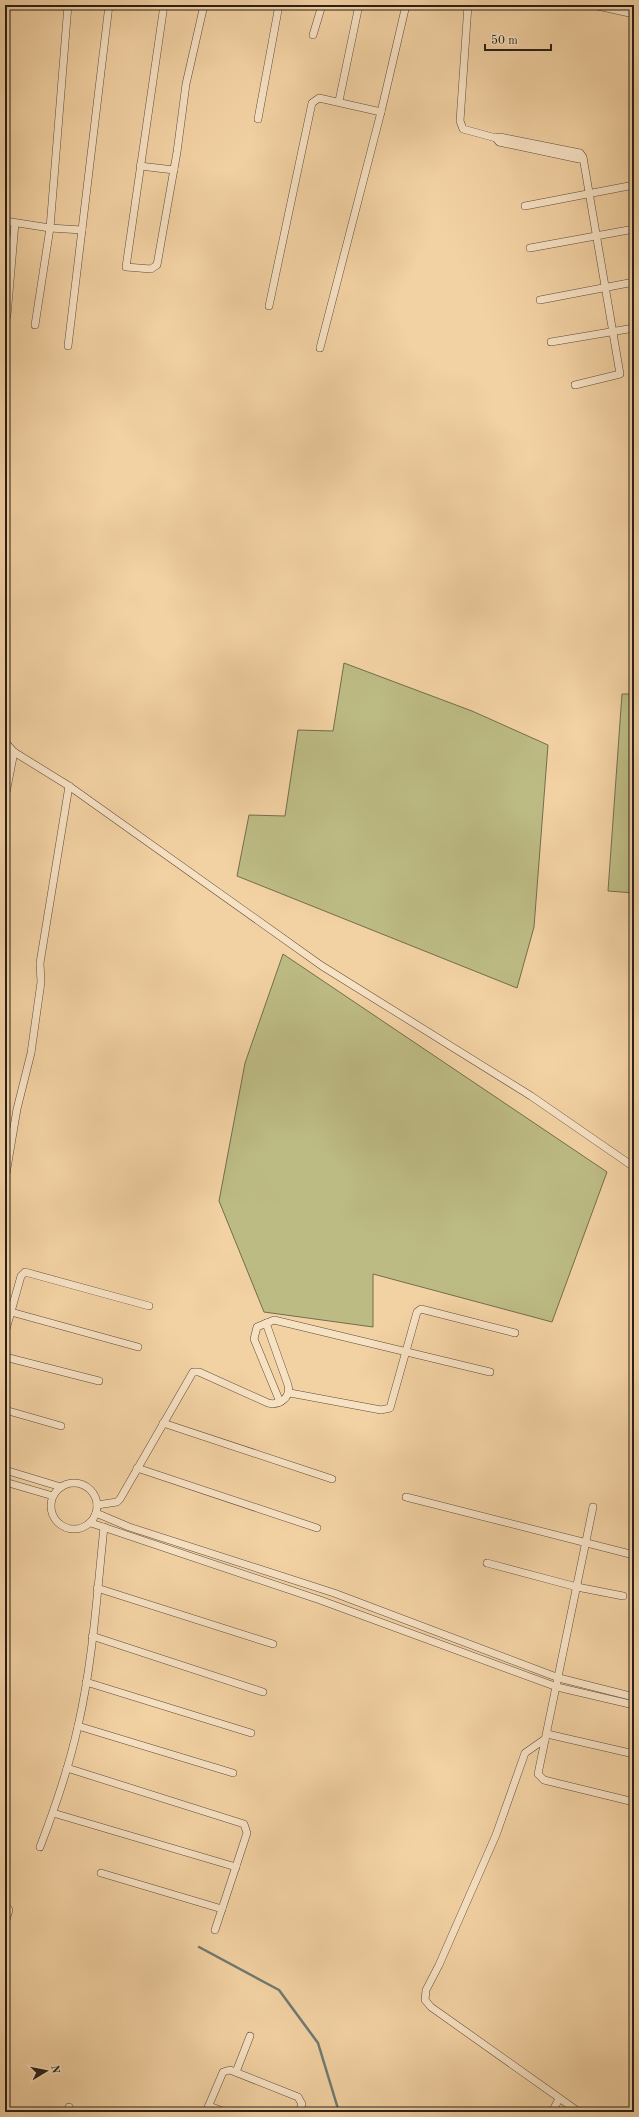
<svg xmlns="http://www.w3.org/2000/svg" width="639" height="2117" font-family="'Old Standard TT',serif">
  <rect width="100%" height="100%" fill="#f2d1a3"/>
  <filter id="stains"><feTurbulence type="fractalNoise" baseFrequency=".005" numOctaves="4"/><feColorMatrix values="0 0 0 0 .2 0 0 0 0 .09 0 0 0 0 .02 0 0 0 .5 -.17"/></filter>
  <radialGradient id="worn" r=".72"><stop offset=".6" stop-color="#630" stop-opacity="0"/><stop offset="1" stop-color="#630" stop-opacity=".3"/></radialGradient>
  <g fill="#bdbb84" stroke="#736d4e">
    <polygon points="344,663 472,711 548,745 534,927 517,988 237,876 249,815 285,816 298,730 333,731"/>
    <polygon points="622,694 634,694 634,893 608,891"/>
    <polygon points="283,954 607,1172 552,1322 373,1274 373,1327 264,1312 219,1201 245,1063"/>
  </g>
  <g fill="none" stroke-linecap="round" stroke-linejoin="round">
    <polyline stroke="#6e7a71" stroke-width="2.5" points="199,1947 279,1990 318,2043 339,2112"/>
    <defs>
      <g id="minor">
        <polyline points="164,5 126,267 151,269 157,265 177,152 186,84 204,5"/>
        <polyline points="468,5 460,121 463,129 496,138"/>
        <polyline points="593,5 634,14"/>
        <polyline points="313,35 322,5"/>
        <polyline points="339,101 359,5"/>
        <polyline points="258,119 279,5"/>
        <polyline points="140,166 174,170"/>
        <polyline points="525,206 634,185"/>
        <polyline points="5,221 50,228 82,230"/>
        <polyline points="530,248 634,229"/>
        <polyline points="540,300 634,282"/>
        <polyline points="269,306 312,103 319,98 381,112"/>
        <polyline points="7,316 15,223"/>
        <polyline points="35,325 50,228 68,5"/>
        <polyline points="551,342 634,328"/>
        <polyline points="68,346 109,5"/>
        <polyline points="320,348 381,112 406,5"/>
        <polyline points="575,385 620,374 583,157 580,153 500,137 496,138 499,142 579,159 583,157"/>
        <polyline points="5,742 14,752 69,786 322,966 531,1096 634,1167"/>
        <polyline points="5,798 14,752"/>
        <polyline points="5,1180 17,1109 31,1053 41,982 40,963 69,786"/>
        <polyline points="11,1312 138,1347"/>
        <polyline points="5,1333 21,1276 25,1272 149,1306"/>
        <polyline points="5,1357 99,1381"/>
        <polyline points="290,1393 381,1410 390,1408 417,1312 421,1309 515,1333"/>
        <polyline points="280,1402 254,1339 257,1327 274,1320 490,1372"/>
        <polyline points="5,1410 61,1426"/>
        <polyline points="163,1423 332,1479"/>
        <polyline points="137,1468 317,1528"/>
        <polyline points="5,1470 61,1487"/>
        <polyline points="5,1482 53,1496"/>
        <circle cx="74" cy="1506" r="23"/>
        <polyline points="406,1497 634,1555"/>
        <path d="M97 1505 117 1502 120 1499 193 1372H199L268 1403C280 1406 291 1397 288 1385L266 1323"/>
        <polyline points="593,1507 538,1774 544,1780 634,1802"/>
        <polyline points="96,1513 129,1527 334,1593 559,1678 634,1697"/>
        <polyline points="91,1523 320,1600 557,1687 634,1705"/>
        <polyline points="487,1563 577,1587 623,1596"/>
        <polyline points="97,1588 273,1644"/>
        <polyline points="92,1636 263,1692"/>
        <polyline points="86,1682 251,1733"/>
        <polyline points="78,1726 233,1773"/>
        <polyline points="547,1734 634,1754"/>
        <polyline points="545,1739 525,1753 496,1835 439,1965 426,1990 425,2000 431,2007 579,2112"/>
        <polyline points="67,1768 244,1824 247,1833 215,1930"/>
        <polyline points="53,1813 236,1867"/>
        <path d="M40 1847C55 1808 69 1767 78 1726 93 1661 97 1593 104 1527"/>
        <polyline points="101,1873 222,1909"/>
        <polyline points="5,1905 9,1910 5,1923"/>
        <polyline points="236,2072 250,2036"/>
        <polyline points="209,2106 225,2112"/>
        <polyline points="67,2112 69,2107"/>
        <polyline points="206,2112 223,2072 230,2070 298,2097 302,2104 299,2112"/>
        <polyline points="552,2112 559,2099"/>
      </g>
    </defs>
    <use href="#minor" stroke="#5b4c3a" stroke-width="8"/>
    <use href="#minor" stroke="#f7e1c3" stroke-width="7"/>
  </g>
  <rect width="639" height="2117" fill="none" stroke="#f2d1a3" stroke-width="20"/>
  <rect x="6" y="6" width="627" height="2105" fill="none" stroke="#291f17" stroke-width="2"/>
  <rect x="10" y="10" width="619" height="2097" fill="none" stroke="#291f17"/>
  <g transform="translate(46 2071) rotate(80)" stroke="#f7e1c3" stroke-width="3" paint-order="stroke">
  <path d="M0-3L7 15L0 10L-7 15Z" fill="#291f17"/>
  <text y="-6" font-size="11" font-weight="bold" text-anchor="middle" fill="#291f17">N</text>
  </g>
  <path d="M485 44v6h66v-6" fill="none" stroke="#291f17" stroke-width="2"/>
  <text x="491" y="44" font-size="12" fill="#291f17" stroke="#f7e1c3" stroke-width="3" paint-order="stroke">50 m</text>
  <rect width="100%" height="100%" filter="url(#stains)"/>
  <rect width="100%" height="100%" fill="url(#worn)"/>
</svg>
